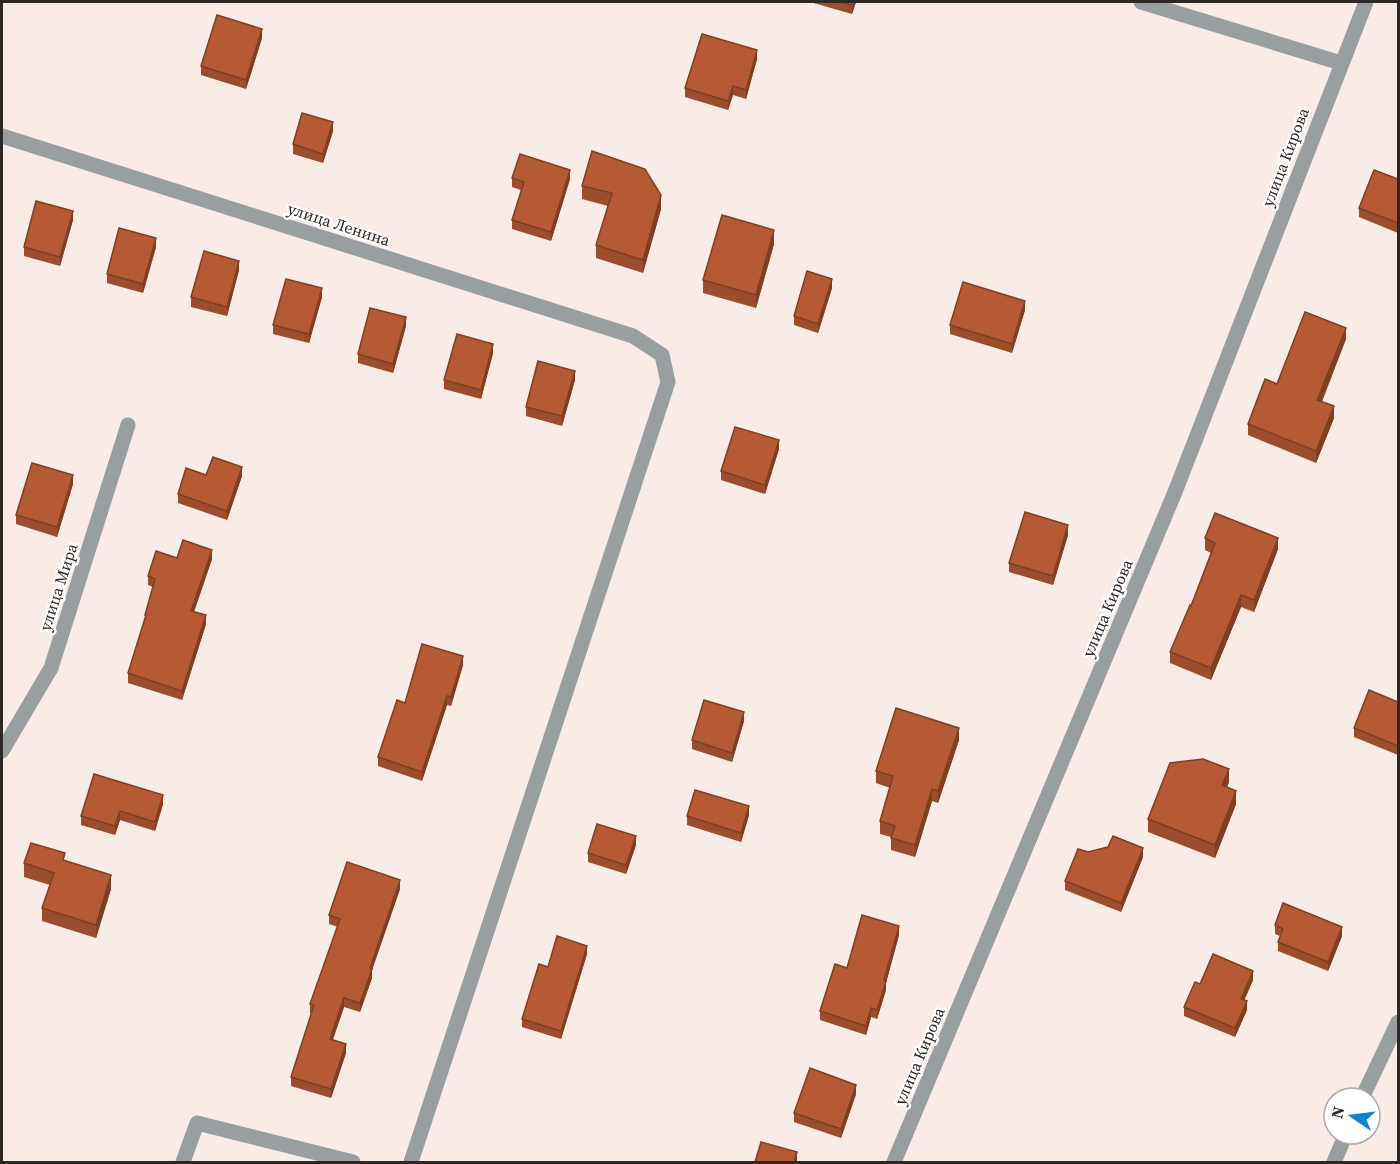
<svg xmlns="http://www.w3.org/2000/svg" width="1400" height="1164" font-family="'Source Serif 4',serif">
  <rect width="100%" height="100%" fill="#f9ebe6"/>
  <g fill="none" stroke-linecap="round" stroke-linejoin="round">
    <g stroke="#999ea1" stroke-width="15">
      <polyline points="1362,1098 1398,1022"/>
      <polyline points="183,1162 197,1123 353,1162"/>
      <polyline points="1334,1162 1346,1134"/>
    </g>
    <g stroke="#999ea1" stroke-width="15">
      <polyline points="1141,2 1341,63"/>
      <polyline points="2,136 633,336 662,355 668,382 411,1162"/>
      <polyline points="2,751 51,668 128,425"/>
      <polyline points="894,1162 1175,492 1366,2"/>
    </g>
  </g>
  <g fill="#9c4d2d">
    <polygon points="810,2 856,2 852,14"/>
    <polygon points="262,38 246,89 201,75 201,66"/>
    <polygon points="757,59 746,99 733,95 728,110 685,97 685,88"/>
    <polygon points="333,131 323,163 293,154 293,144"/>
    <polygon points="645,169 661,209 643,273 596,258 596,245 608,206 582,199 582,186"/>
    <polygon points="512,178 570,179 551,241 512,229 512,220 521,190 512,187"/>
    <polygon points="1398,179 1398,233 1359,217 1359,208"/>
    <polygon points="73,220 60,266 24,256 24,247"/>
    <polygon points="774,244 756,308 703,293 703,280"/>
    <polygon points="156,247 143,293 107,283 107,274"/>
    <polygon points="239,270 227,316 191,307 191,297"/>
    <polygon points="832,288 818,333 794,325 794,316"/>
    <polygon points="322,297 309,343 273,334 273,325"/>
    <polygon points="1025,310 1012,353 950,334 950,325"/>
    <polygon points="406,326 393,373 358,363 358,354"/>
    <polygon points="1346,339 1322,402 1334,418 1316,463 1248,435 1248,424 1277,384"/>
    <polygon points="493,353 481,399 444,389 444,380"/>
    <polygon points="575,380 562,426 526,416 526,407"/>
    <polygon points="779,449 765,494 721,480 721,471"/>
    <polygon points="242,476 227,520 178,503 178,494"/>
    <polygon points="73,484 57,537 16,524 16,515"/>
    <polygon points="1068,535 1053,585 1009,572 1009,563"/>
    <polygon points="1205,538 1278,549 1254,612 1241,607 1211,680 1170,663 1170,652 1191,606 1211,553 1205,550"/>
    <polygon points="177,558 212,559 194,612 206,624 182,700 128,683 128,673 145,618 145,615 153,587 148,585 148,576"/>
    <polygon points="463,665 451,706 447,705 422,781 378,766 378,757 405,703"/>
    <polygon points="1398,702 1398,755 1354,737 1354,728"/>
    <polygon points="744,721 732,762 692,749 692,740"/>
    <polygon points="959,740 938,803 932,801 915,857 891,850 891,837 880,834 880,821 890,788 876,783 876,771"/>
    <polygon points="1229,782 1227,787 1236,804 1215,858 1148,832 1148,819"/>
    <polygon points="163,804 155,831 120,820 115,835 81,825 81,816"/>
    <polygon points="749,815 741,842 687,825 687,816"/>
    <polygon points="636,845 626,874 588,862 588,853"/>
    <polygon points="1088,852 1143,857 1121,912 1065,890 1065,881"/>
    <polygon points="65,861 111,889 96,938 42,921 42,908 50,885 24,877 24,863"/>
    <polygon points="400,889 372,970 372,978 360,1012 344,1007 333,1039 346,1053 331,1098 291,1086 291,1077 312,1014 310,1013 310,1004 338,927 329,924 329,915"/>
    <polygon points="1275,925 1342,936 1328,971 1278,951 1278,942 1280,936 1275,934"/>
    <polygon points="899,935 886,983 886,990 877,1019 871,1017 866,1035 820,1020 820,1011 847,968"/>
    <polygon points="587,954 561,1039 522,1027 522,1019 548,967"/>
    <polygon points="1253,980 1244,1000 1247,1010 1235,1037 1184,1016 1184,1007 1200,984"/>
    <polygon points="856,1094 841,1138 794,1122 794,1113"/>
  </g>
  <g fill="#7f3f24">
    <polygon points="853,2 856,2 852,14 852,5"/>
    <polygon points="262,29 262,38 246,89 246,80"/>
    <polygon points="757,50 757,59 746,99 746,90"/>
    <polygon points="733,86 733,95 728,110 728,101"/>
    <polygon points="333,122 333,131 323,163 323,154"/>
    <polygon points="570,170 570,179 551,241 551,232"/>
    <polygon points="661,195 661,209 643,273 643,260"/>
    <polygon points="73,211 73,220 60,266 60,257"/>
    <polygon points="774,230 774,244 756,308 756,295"/>
    <polygon points="156,238 156,247 143,293 143,284"/>
    <polygon points="239,261 239,270 227,316 227,307"/>
    <polygon points="832,279 832,288 818,333 818,324"/>
    <polygon points="322,288 322,297 309,343 309,334"/>
    <polygon points="1025,301 1025,310 1012,353 1012,344"/>
    <polygon points="406,317 406,326 393,373 393,364"/>
    <polygon points="1346,328 1346,339 1317,412 1317,400"/>
    <polygon points="493,344 493,353 481,399 481,390"/>
    <polygon points="575,371 575,380 562,426 562,416"/>
    <polygon points="1334,406 1334,418 1316,463 1316,451"/>
    <polygon points="779,440 779,449 765,494 765,485"/>
    <polygon points="242,467 242,476 227,520 227,511"/>
    <polygon points="73,475 73,484 57,537 57,527"/>
    <polygon points="1068,525 1068,535 1053,585 1053,576"/>
    <polygon points="1278,538 1278,549 1254,612 1254,600"/>
    <polygon points="212,550 212,559 191,620 191,611"/>
    <polygon points="1241,595 1241,607 1211,680 1211,668"/>
    <polygon points="206,615 206,624 182,700 182,691"/>
    <polygon points="463,656 463,665 451,706 451,697"/>
    <polygon points="447,696 447,705 422,781 422,772"/>
    <polygon points="744,712 744,721 732,762 732,753"/>
    <polygon points="959,728 959,740 938,803 938,791"/>
    <polygon points="1229,769 1229,782 1222,799 1222,785"/>
    <polygon points="932,789 932,801 915,857 915,845"/>
    <polygon points="1236,791 1236,804 1215,858 1215,845"/>
    <polygon points="163,795 163,804 155,831 155,822"/>
    <polygon points="749,806 749,815 741,842 741,833"/>
    <polygon points="120,811 120,820 115,835 115,826"/>
    <polygon points="636,836 636,845 626,874 626,865"/>
    <polygon points="1143,848 1143,857 1121,912 1121,903"/>
    <polygon points="111,875 111,889 96,938 96,925"/>
    <polygon points="400,880 400,889 372,970 372,978 360,1012 360,1003 370,968"/>
    <polygon points="899,926 899,935 886,983 886,990 877,1019 877,1010"/>
    <polygon points="1342,927 1342,936 1328,971 1328,962"/>
    <polygon points="587,946 587,954 561,1039 561,1031"/>
    <polygon points="1253,971 1253,980 1241,1008 1241,999"/>
    <polygon points="344,998 344,1007 330,1048 330,1039"/>
    <polygon points="1247,1001 1247,1010 1235,1037 1235,1028"/>
    <polygon points="871,1008 871,1017 866,1035 866,1026"/>
    <polygon points="346,1044 346,1053 331,1098 331,1089"/>
    <polygon points="856,1085 856,1094 841,1138 841,1129"/>
    <polygon points="797,1152 797,1162 794,1162"/>
  </g>
  <g fill="#b55a34" stroke="#7f3f24" stroke-width="1.5">
    <polygon points="841,2 853,2 852,5"/>
    <polygon points="217,15 262,29 246,80 201,66"/>
    <polygon points="702,34 757,50 746,90 733,86 728,101 685,88"/>
    <polygon points="302,113 333,122 323,154 293,144"/>
    <polygon points="592,151 645,169 661,195 643,260 596,245 612,193 582,186"/>
    <polygon points="520,154 570,170 551,232 512,220 524,182 512,178"/>
    <polygon points="1374,170 1398,179 1398,223 1359,208"/>
    <polygon points="36,201 73,211 60,257 24,247"/>
    <polygon points="722,215 774,230 756,295 703,280"/>
    <polygon points="119,228 156,238 143,284 107,274"/>
    <polygon points="204,251 239,261 227,307 191,297"/>
    <polygon points="807,271 832,279 818,324 794,316"/>
    <polygon points="286,279 322,288 309,334 273,325"/>
    <polygon points="963,282 1025,301 1012,344 950,325"/>
    <polygon points="370,308 406,317 393,364 358,354"/>
    <polygon points="1305,312 1346,328 1317,400 1334,406 1316,451 1248,424 1265,379 1277,384"/>
    <polygon points="457,334 493,344 481,390 444,380"/>
    <polygon points="538,361 575,371 562,416 526,407"/>
    <polygon points="735,427 779,440 765,485 721,471"/>
    <polygon points="213,457 242,467 227,511 178,494 186,468 206,475"/>
    <polygon points="32,463 73,475 57,527 16,515"/>
    <polygon points="1025,512 1068,525 1053,576 1009,563"/>
    <polygon points="1215,513 1278,538 1254,600 1241,595 1211,668 1170,652 1190,605 1191,606 1215,543 1205,538"/>
    <polygon points="183,540 212,550 191,611 206,615 182,691 128,673 146,615 145,615 155,579 148,576 156,551 177,558"/>
    <polygon points="422,644 463,656 451,697 447,696 422,772 378,757 397,700 405,703"/>
    <polygon points="1369,690 1398,702 1398,746 1354,728"/>
    <polygon points="704,700 744,712 732,753 692,740"/>
    <polygon points="896,708 959,728 938,791 932,789 915,845 891,838 895,826 880,821 893,776 876,771"/>
    <polygon points="1203,759 1229,769 1222,785 1236,791 1215,845 1148,819 1170,763"/>
    <polygon points="94,774 163,795 155,822 120,811 115,826 81,816"/>
    <polygon points="695,790 749,806 741,833 687,816"/>
    <polygon points="597,824 636,836 626,865 588,853"/>
    <polygon points="1113,836 1143,848 1121,903 1065,881 1078,849 1088,852 1108,847"/>
    <polygon points="31,843 65,853 63,860 111,875 96,925 42,908 54,873 24,863"/>
    <polygon points="347,862 400,880 370,968 372,969 360,1003 344,998 330,1039 346,1044 331,1089 291,1077 314,1005 310,1004 340,919 329,915"/>
    <polygon points="1283,903 1342,927 1328,962 1278,942 1283,929 1275,925"/>
    <polygon points="862,915 899,926 884,980 886,981 877,1010 871,1008 866,1026 820,1011 835,964 847,968"/>
    <polygon points="557,936 587,946 561,1031 522,1019 539,964 548,967"/>
    <polygon points="1213,954 1253,971 1241,999 1247,1001 1235,1028 1184,1007 1195,982 1200,984"/>
    <polygon points="810,1068 856,1085 841,1129 794,1113"/>
    <polygon points="761,1142 797,1152 794,1162 755,1162"/>
  </g>
  <g text-anchor="middle" dominant-baseline="central" stroke-width="5" stroke-linejoin="round" paint-order="stroke">
    <g font-size="16" fill="#2d2826" stroke="#fff">
      <text transform="translate(1285 157) rotate(-69)">улица Кирова</text>
      <text transform="translate(339 224) rotate(18)">улица Ленина</text>
      <text transform="translate(58 587) rotate(-72)">улица Мира</text>
      <text transform="translate(1107 608) rotate(-67)">улица Кирова</text>
      <text transform="translate(919 1056) rotate(-67)">улица Кирова</text>
    </g>
  </g>
  <rect width="1400" height="1164" fill="none" stroke="#2d2826" stroke-width="6"/>
  <g transform="translate(1352 1116) rotate(284)"><circle r="28" fill="#ffffff" stroke="#aba9a8" stroke-width="1.5"/>
  <path d="M0-4.5L10 22L0 15L-10 22Z" fill="#0c83cb"/>
  <text y="-9" font-size="16" font-weight="bold" text-anchor="middle" fill="#2d2826">N</text>
  </g>
</svg>
